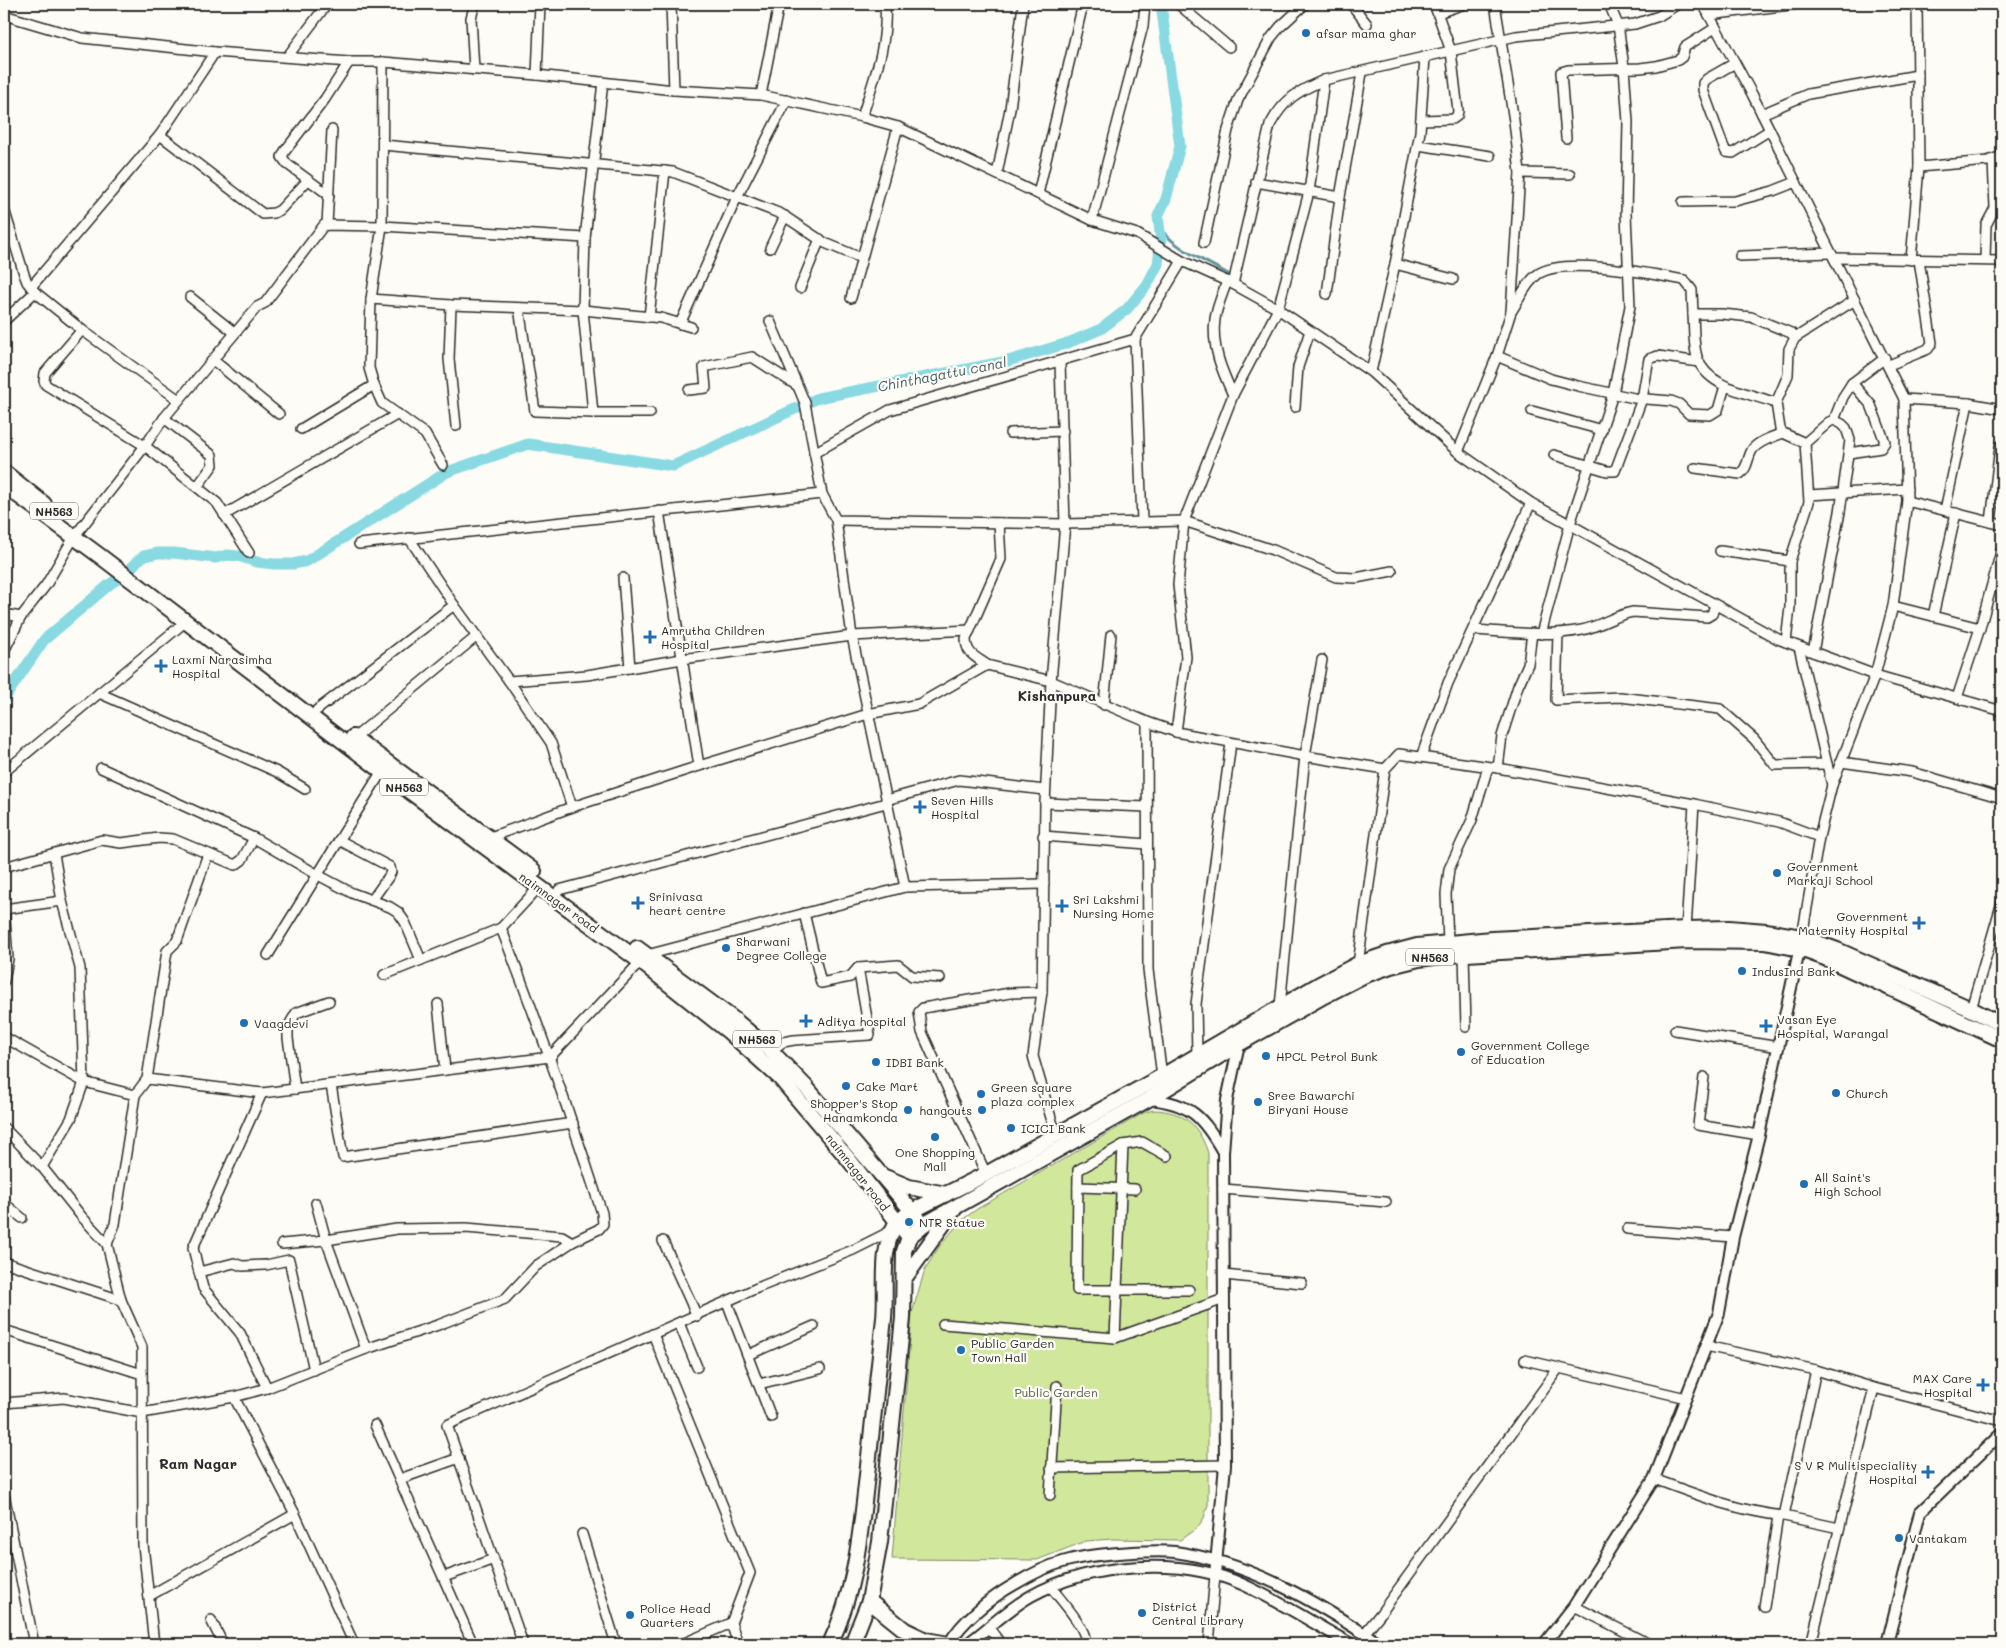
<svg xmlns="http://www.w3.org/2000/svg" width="2006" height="1648" font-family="Mali,sans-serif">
  <rect width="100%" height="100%" fill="#fdfcf7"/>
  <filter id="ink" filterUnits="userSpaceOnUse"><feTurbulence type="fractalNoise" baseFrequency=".02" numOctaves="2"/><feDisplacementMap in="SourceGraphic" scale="10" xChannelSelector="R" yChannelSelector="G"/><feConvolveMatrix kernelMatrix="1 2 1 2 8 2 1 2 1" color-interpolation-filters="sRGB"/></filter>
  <g filter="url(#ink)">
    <path fill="#d0e79c" stroke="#7e8964" d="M1154 1110C1184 1111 1199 1125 1208 1153V1505L1204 1518 1197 1528 1180 1540 1112 1539 1086 1541 1037 1560 892 1559 912 1313 925 1269 941 1244 962 1220 977 1209 1145 1112Z"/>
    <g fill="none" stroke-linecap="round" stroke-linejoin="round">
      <path stroke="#639398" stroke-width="3" d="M1158 224C1171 248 1205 260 1228 274"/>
      <polyline stroke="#88d9e1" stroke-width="11" points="4,699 44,640 110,584 128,572 137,561 144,556 158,553 174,553 216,558 227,555 238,556 257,562 274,564 293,564 307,561 447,472 528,444 673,466 818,398 1008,361 1068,343 1101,329 1127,309 1147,285 1158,264 1161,240 1158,216 1166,199 1180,146 1161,4"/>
      <defs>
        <g id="minor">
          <polyline points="671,4 674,90"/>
          <polyline points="1178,4 1229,47"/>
          <polyline points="1351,4 1367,24"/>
          <polyline points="1703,4 1752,94 1904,399 1907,501 1893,606 1875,675 1832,785 1819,837 1802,937"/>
          <polyline points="1438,13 1464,4"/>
          <polyline points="4,15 82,38 215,52 349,62 383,62 537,75 674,90 761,95 862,117 898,127 1092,220 1137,234 1182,261 1233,284 1278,309 1371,372 1458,452 1531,503 1778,639 1875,675 2002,711"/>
          <polyline points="1709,15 1798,4"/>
          <polyline points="215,52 160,135 263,214 274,213 280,210 308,180"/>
          <polyline points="287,57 327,4"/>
          <polyline points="383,62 382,226 371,299 369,368 374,385 382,403 425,434 443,465"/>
          <polyline points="1735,63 1707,79 1703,83 1703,90 1723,145 1726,152 1733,153 1770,130"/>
          <polyline points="474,70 471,18 475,4"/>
          <polyline points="537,75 540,4"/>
          <polyline points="603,82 585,238 583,310 593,413 650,413"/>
          <polyline points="761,95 779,4"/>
          <polyline points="1762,114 1808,94 1918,75"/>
          <path d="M862 117C874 78 888 45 885 4"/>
          <polyline points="1421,120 1453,119 1457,116 1458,111 1451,51 1434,4"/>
          <polyline points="1566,138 1561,72 1568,70 1640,68 1656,66 1678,60 1682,57 1685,47 1715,28"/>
          <polyline points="383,145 673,172 781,214 825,243 861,258"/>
          <polyline points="1418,145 1490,156"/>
          <polyline points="1919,167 1988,161 2002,156"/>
          <polyline points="1520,173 1570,174"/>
          <polyline points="997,174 1010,109 1023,4"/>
          <polyline points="1256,182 1340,197"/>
          <polyline points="1038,194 1083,4"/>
          <polyline points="329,195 287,164 282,157 285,151 325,99 349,62"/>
          <polyline points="1683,202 1735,201 1773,191 1796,182"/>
          <polyline points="4,209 24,274 27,282 35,292 82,330 179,400"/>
          <polyline points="1092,220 1143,26 1145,4"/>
          <polyline points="327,225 332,130"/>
          <polyline points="1204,243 1228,130 1238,100 1271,38 1280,27 1305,4"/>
          <polyline points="770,248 785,216"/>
          <polyline points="1740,256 1831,253"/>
          <polyline points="1834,258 2002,261"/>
          <polyline points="1911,260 1919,167 1917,4"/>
          <polyline points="1985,260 1986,225 1995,208 1993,160"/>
          <polyline points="1395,264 1453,279"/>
          <path d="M1227 281C1223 293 1217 306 1215 319 1211 346 1222 371 1233 395"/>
          <path d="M1233 284 1270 125C1284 99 1298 91 1324 80L1516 36 1635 24 1659 16 1678 4"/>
          <polyline points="31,287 160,135"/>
          <polyline points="800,288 820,239"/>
          <polyline points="1327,294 1340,197 1362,73"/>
          <polyline points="190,297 235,333"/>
          <polyline points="851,298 898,127"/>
          <polyline points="371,299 451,305 583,310 661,318 691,327"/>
          <polyline points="451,305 449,359 456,426"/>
          <polyline points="519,308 535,411 593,413"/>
          <path d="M1511 312C1519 300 1526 283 1538 274 1565 256 1652 274 1684 280L1692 290 1693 314H1722L1751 317 1791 333 1795 338 1789 349 1788 375 1776 403 1780 429 1783 433 1805 443 1829 422 1834 420 1842 424 1846 428 1850 440 1840 512 1813 652"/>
          <path d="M1693 314C1694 328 1693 344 1697 357 1707 388 1749 393 1776 403"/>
          <polyline points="649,317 665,171"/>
          <polyline points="4,321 35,292"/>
          <polyline points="770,321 805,403 822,494"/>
          <polyline points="680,324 737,197 787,100"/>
          <polyline points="82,330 45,373 44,381 46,385 145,446 217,503 249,553"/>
          <polyline points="1795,338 1855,300"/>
          <polyline points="1497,356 1551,379 1578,386 1634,398 1671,401 1679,404 1689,414 1710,415 1718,410 1725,386"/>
          <polyline points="213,360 279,414"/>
          <polyline points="1889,365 1928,349 1932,343 1919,260"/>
          <polyline points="1371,372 1395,264 1420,132 1425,57"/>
          <polyline points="689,390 706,388 704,367 752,357 796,385"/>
          <polyline points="1904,399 1968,403 2002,409"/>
          <polyline points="1295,407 1298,367 1310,331"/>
          <polyline points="1532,411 1602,430"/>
          <polyline points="164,418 212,455 213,465 197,487"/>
          <polyline points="1834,420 1843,397 1852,383 1885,358"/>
          <polyline points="301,429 374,385"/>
          <polyline points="1010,433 1063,431"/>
          <polyline points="1458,452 1497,356 1511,312 1520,173 1514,121 1495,4"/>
          <polyline points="814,453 890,410 1135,339"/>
          <polyline points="1849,453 1881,448 1885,442 1871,405 1852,383"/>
          <polyline points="1554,455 1607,471 1615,471 1642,399 1649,359 1658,356 1699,362"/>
          <path d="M1695 468 1740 474C1748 468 1747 459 1752 450 1758 441 1773 437 1783 433"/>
          <polyline points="1809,495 1907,489"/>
          <polyline points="1907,501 2002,525"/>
          <polyline points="1945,510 1968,403"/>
          <polyline points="659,511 699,766"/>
          <polyline points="224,515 398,414"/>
          <polyline points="836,520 852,636 905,887 1044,884"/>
          <polyline points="1142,521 1135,339 1182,261"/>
          <polyline points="1991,522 2000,446"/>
          <polyline points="359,544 822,494 836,520 1065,524 1184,521 1273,550 1336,577 1356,578 1392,571"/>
          <polyline points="1720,551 1790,561"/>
          <polyline points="623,578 630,668"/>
          <polyline points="454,605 509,681 587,675 682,659 852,636 970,630"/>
          <polyline points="1893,606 1980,628"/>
          <polyline points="4,614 21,617"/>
          <polyline points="1933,616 1956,513"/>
          <path d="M1473 630C1510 632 1546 637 1582 630 1601 626 1615 615 1633 612L1707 617 1712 614 1715 605"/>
          <polyline points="1558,633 1556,700 1620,697 1720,709 1754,739 1775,765 1827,764"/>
          <polyline points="1541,634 1570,524 1613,394 1630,306 1626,214 1628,122 1624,67 1618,25 1609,4"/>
          <polyline points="1786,642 1790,607 1790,561 1809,502 1805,443"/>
          <polyline points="1799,647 1832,785"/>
          <polyline points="4,651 21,617 46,585 74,537 145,446 164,418 257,307 265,303 324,225 382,226 585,238"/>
          <path d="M987 665C976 657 966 654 966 639L1001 559 999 523"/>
          <polyline points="509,681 551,743 572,807"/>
          <polyline points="99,693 277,772 305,789"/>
          <polyline points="1957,698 1980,628 2002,548"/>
          <polyline points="1104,705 1111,635"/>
          <polyline points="317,710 454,605 409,538"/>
          <polyline points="1147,722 1148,970 1162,1076"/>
          <polyline points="1176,732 1186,657 1178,585 1184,521 1233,395 1278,309 1309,192 1324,80"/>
          <polyline points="354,738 477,636"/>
          <polyline points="1421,757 1448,683 1531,503"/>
          <polyline points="1841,762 1912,772 2002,798"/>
          <polyline points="101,768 254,838 318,875 352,893 390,907 398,912 405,922 421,960"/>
          <polyline points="1498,768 1502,736 1518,686 1528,664 1532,633"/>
          <polyline points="4,772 185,622"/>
          <polyline points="886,800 959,780 1045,790"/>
          <polyline points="1045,803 1147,807"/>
          <polyline points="1043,836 1147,844"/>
          <polyline points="488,838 572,807 699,766 868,714 919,704 987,665 1051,681 1147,722 1176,732 1305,756 1385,769 1399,754 1498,768 1694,804 1779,822 1819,837"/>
          <polyline points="339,840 390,867 391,872 389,876 372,900"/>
          <polyline points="54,854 62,901"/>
          <polyline points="4,867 102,840 121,843 159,838 173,839 235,865 242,860 254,838"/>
          <polyline points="559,890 886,803"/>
          <polyline points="4,907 8,959 4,981"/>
          <polyline points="4,909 62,901 80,968 84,1082 71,1119 42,1167"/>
          <polyline points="804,913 821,983 850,977 858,968 898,965 912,976 940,978"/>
          <polyline points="1686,929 1694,804"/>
          <polyline points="1448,942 1446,894 1449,869 1472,820 1488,767"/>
          <polyline points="1464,954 1466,1027"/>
          <polyline points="268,955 382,771"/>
          <polyline points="1358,964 1385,769"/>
          <polyline points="384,975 501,928 539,887"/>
          <polyline points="438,1004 445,1070"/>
          <polyline points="1280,1006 1305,756 1322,660"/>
          <polyline points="1971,1009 2002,902"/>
          <polyline points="1675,1030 1779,1047"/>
          <polyline points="4,1037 84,1082 135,1095 147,1079 167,951 177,941 208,854"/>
          <polyline points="771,1051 783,1042 794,1040 870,1035 858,968"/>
          <polyline points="1197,1057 1196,1004 1231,743"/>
          <polyline points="1704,1077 1698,1125 1759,1135"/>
          <polyline points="147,1079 262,1093 550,1057 647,955 905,887"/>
          <polyline points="331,1085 343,1157 573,1123"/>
          <polyline points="295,1089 288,1038 288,1027 296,1013 329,1001"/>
          <polyline points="262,1093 193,1248 203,1288 240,1333 267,1388"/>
          <polyline points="4,1128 42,1167 82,1217 107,1244 121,1300"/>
          <polyline points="1056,1135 1033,1056 1042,992 1045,803 1051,681 1065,524 1060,362"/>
          <polyline points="1167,1156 1142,1142 1123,1145 1078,1170 1077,1290 1189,1290"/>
          <polyline points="986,1174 922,1032 919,1012 923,1008 1010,993 1042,992"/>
          <polyline points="1078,1187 1135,1189"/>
          <polyline points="1223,1189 1386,1202"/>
          <polyline points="4,1203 22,1218"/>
          <polyline points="316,1203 326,1240 366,1349"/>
          <polyline points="1627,1229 1733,1237"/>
          <polyline points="663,1241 697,1316"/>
          <polyline points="107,1244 115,1224 135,1095"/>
          <polyline points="282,1244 326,1240 397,1229 466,1228 562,1236 572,1242"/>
          <polyline points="4,1262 121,1300 142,1347 143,1545 154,1644"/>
          <polyline points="199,1272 234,1263 242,1266 266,1265 289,1260 314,1370"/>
          <polyline points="1224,1275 1302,1283"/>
          <polyline points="727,1302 771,1417"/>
          <polyline points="679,1323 697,1367"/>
          <polyline points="943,1324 1115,1338 1224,1299"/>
          <polyline points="4,1330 142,1374"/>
          <polyline points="653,1334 750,1573 731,1623 738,1644"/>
          <polyline points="1115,1338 1123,1145"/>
          <polyline points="1706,1346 1816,1370 1874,1388"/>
          <polyline points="748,1355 814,1326"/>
          <polyline points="1525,1360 1686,1398"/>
          <polyline points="759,1384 820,1369"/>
          <polyline points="234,1397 295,1514 354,1644"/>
          <path d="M4 1403 64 1398 142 1413 234 1397 267 1388 366 1349 438 1325 505 1299 536 1266 572 1242 599 1229 603 1224 602 1213C571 1117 538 1022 501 928"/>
          <polyline points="375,1425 473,1644"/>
          <polyline points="1051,1468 1225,1465"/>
          <polyline points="400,1479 459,1458"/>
          <path d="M1654 1479C1697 1495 1738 1511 1784 1516L1816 1370"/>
          <polyline points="4,1494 34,1644"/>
          <polyline points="1050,1495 1057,1386"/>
          <polyline points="1784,1516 1839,1528"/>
          <polyline points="582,1534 616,1644"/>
          <polyline points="444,1577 494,1559"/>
          <path d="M1050 1586C1060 1599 1087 1628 1086 1644"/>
          <polyline points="149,1596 295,1514"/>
          <polyline points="1574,1606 1649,1644"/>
          <polyline points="1764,1607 1778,1516"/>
          <polyline points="211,1620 223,1644"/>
          <polyline points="989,1628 1001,1644"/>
          <polyline points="1364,1634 1381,1613 1558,1369"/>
          <polyline points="523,1644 447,1425 757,1288 853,1250 891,1231"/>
          <polyline points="682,1644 731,1623"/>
          <polyline points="1209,1644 1215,1575"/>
          <polyline points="1811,1644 1874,1388 2002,1421"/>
        </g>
        <g id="tertiary">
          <path d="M1149 1099C1191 1103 1203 1117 1223 1152"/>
          <polyline points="1215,1575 1225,1465 1223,1152 1227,1100 1239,1044"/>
          <path d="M949 1644C961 1621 992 1597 1015 1584 1051 1562 1077 1556 1118 1553 1137 1552 1156 1550 1175 1552 1250 1562 1318 1603 1380 1644"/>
          <path d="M967 1644C988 1629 1008 1609 1031 1596 1090 1563 1182 1556 1244 1585 1281 1602 1316 1625 1351 1644"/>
          <polyline points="1544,1644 1574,1606 1654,1479 1719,1313 1733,1237 1759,1135 1801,942"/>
          <polyline points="1887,1644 1920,1512 2002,1433"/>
        </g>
        <g id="primary">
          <path d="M830 1644C857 1588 861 1527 868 1466 873 1417 879 1368 884 1318 887 1286 879 1249 897 1222"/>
          <polyline points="852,1644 869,1601 880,1542 903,1318 904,1251 909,1237"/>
        </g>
        <g id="trunk">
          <polyline points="4,472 44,504"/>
          <polyline points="4,485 100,556 382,771 641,962 729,1032 779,1077 850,1161 909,1237 923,1225 1149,1099 1239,1044 1324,996 1363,976 1391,966 1419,959 1449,955 1687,941 1765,942 1800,949 1825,958 2002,1040"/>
          <polyline points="353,737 534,871"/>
          <polyline points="637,948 736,1021 771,1051 806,1087 918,1218"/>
          <polyline points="885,1177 909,1187 946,1194"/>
          <polyline points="897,1222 912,1211 986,1174 1162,1076 1318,985 1358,964 1387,954 1417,946 1492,939 1686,929 1729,928 1766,931 1802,937 1837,950 1971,1009 2002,1025"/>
          <polyline points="904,1279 955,1208"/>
          <polyline points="869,1601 905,1630 926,1640 949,1644"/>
        </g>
      </defs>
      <use href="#minor" stroke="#2b2b2b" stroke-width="12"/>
      <use href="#tertiary" stroke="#2b2b2b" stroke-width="14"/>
      <use href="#primary" stroke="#2b2b2b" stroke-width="18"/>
      <use href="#trunk" stroke="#2b2b2b" stroke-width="18"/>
      <use href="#minor" stroke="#fdfcf7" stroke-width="9"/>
      <use href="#tertiary" stroke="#fdfcf7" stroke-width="10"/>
      <use href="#primary" stroke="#fdfcf7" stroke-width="14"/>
      <use href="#trunk" stroke="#fdfcf7" stroke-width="14"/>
    </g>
  </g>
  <g fill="#1f6fb2" stroke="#fdfcf7" stroke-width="2">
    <circle cx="1306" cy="33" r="5"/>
    <path d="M647.5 629.5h5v5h5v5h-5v5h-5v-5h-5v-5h5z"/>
    <path d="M158.5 658.5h5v5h5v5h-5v5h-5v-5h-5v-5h5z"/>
    <path d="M917.5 799.5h5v5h5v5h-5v5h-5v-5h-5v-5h5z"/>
    <circle cx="1777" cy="873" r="5"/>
    <path d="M635.5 895.5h5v5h5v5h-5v5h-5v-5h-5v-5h5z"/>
    <path d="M1059.5 898.5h5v5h5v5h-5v5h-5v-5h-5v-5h5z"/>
    <path d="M1916.5 915.5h5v5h5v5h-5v5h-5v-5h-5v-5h5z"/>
    <circle cx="726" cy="948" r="5"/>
    <circle cx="1742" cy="971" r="5"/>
    <path d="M803.5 1013.5h5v5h5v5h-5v5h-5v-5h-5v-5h5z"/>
    <circle cx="244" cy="1023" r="5"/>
    <path d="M1763.5 1018.5h5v5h5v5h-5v5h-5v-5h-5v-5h5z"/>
    <circle cx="1461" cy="1052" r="5"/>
    <circle cx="1266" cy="1056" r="5"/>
    <circle cx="876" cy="1062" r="5"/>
    <circle cx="846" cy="1086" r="5"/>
    <circle cx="1836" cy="1093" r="5"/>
    <circle cx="981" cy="1094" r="5"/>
    <circle cx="1258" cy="1102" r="5"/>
    <circle cx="908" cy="1110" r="5"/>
    <circle cx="982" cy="1110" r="5"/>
    <circle cx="1011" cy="1128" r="5"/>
    <circle cx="935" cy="1137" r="5"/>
    <circle cx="1804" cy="1184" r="5"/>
    <circle cx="909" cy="1222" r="5"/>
    <circle cx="961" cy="1350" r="5"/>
    <path d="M1980.5 1377.5h5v5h5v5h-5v5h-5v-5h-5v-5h5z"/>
    <path d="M1925.5 1464.5h5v5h5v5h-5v5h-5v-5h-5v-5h5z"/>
    <circle cx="1899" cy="1538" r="5"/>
    <circle cx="1142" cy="1613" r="5"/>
    <circle cx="630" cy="1615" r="5"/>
  </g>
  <g text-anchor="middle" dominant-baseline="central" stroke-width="4.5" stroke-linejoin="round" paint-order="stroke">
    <g fill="#fdfcf7" stroke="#6a6a68" stroke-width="1">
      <rect x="30" y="502.5" width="48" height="17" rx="4"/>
      <rect x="380" y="778.5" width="48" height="17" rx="4"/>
      <rect x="1406" y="948.5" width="48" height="17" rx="4"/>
      <rect x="733" y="1030.5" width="48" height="17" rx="4"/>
    </g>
    <g font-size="11" font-weight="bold" fill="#2b2b2b">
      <text x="54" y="511">NH563</text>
      <text x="404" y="787">NH563</text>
      <text x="1430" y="957">NH563</text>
      <text x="757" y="1039">NH563</text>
    </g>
    <g font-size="12" fill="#2b2b2b" stroke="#fdfcf7" text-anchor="start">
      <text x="1316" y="33">afsar mama ghar</text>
      <text x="661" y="630">Amrutha Children<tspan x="661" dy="14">Hospital</tspan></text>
      <text x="172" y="659">Laxmi Narasimha<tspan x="172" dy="14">Hospital</tspan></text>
      <text x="931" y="800">Seven Hills<tspan x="931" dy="14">Hospital</tspan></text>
      <text x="1787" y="866">Government<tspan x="1787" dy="14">Markaji School</tspan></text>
      <text x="649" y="896">Srinivasa<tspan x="649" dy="14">heart centre</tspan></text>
      <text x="1073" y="899">Sri Lakshmi<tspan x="1073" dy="14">Nursing Home</tspan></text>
      <text x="1908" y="916" text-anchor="end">Government<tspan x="1908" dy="14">Maternity Hospital</tspan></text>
      <text x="736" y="941">Sharwani<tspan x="736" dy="14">Degree College</tspan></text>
      <text x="1752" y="971">IndusInd Bank</text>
      <text x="1777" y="1019">Vasan Eye<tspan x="1777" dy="14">Hospital, Warangal</tspan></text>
      <text x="817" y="1021">Aditya hospital</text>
      <text x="254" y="1023">Vaagdevi</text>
      <text x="1471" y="1045">Government College<tspan x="1471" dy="14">of Education</tspan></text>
      <text x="1276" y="1056">HPCL Petrol Bunk</text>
      <text x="886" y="1062">IDBI Bank</text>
      <text x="856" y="1086">Cake Mart</text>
      <text x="991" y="1087">Green square<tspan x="991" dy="14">plaza complex</tspan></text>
      <text x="1846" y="1093">Church</text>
      <text x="1268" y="1095">Sree Bawarchi<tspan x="1268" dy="14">Biryani House</tspan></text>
      <text x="898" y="1103" text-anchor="end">Shopper's Stop<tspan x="898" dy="14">Hanamkonda</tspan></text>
      <text x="972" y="1110" text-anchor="end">hangouts</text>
      <text x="1021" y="1128">ICICI Bank</text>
      <text x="935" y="1152" text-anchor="middle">One Shopping<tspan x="935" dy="14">Mall</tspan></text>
      <text x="1814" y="1177">All Saint's<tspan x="1814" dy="14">High School</tspan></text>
      <text x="919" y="1222">NTR Statue</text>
      <text x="971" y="1343">Public Garden<tspan x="971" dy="14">Town Hall</tspan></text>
      <text x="1972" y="1378" text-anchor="end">MAX Care<tspan x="1972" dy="14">Hospital</tspan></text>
      <text x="1917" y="1465" text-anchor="end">S V R Mulitispeciality<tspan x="1917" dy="14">Hospital</tspan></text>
      <text x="1909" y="1538">Vantakam</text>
      <text x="1152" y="1606">District<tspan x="1152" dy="14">Central Library</tspan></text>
      <text x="640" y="1608">Police Head<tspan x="640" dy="14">Quarters</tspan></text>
    </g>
    <g font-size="12" fill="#2b2b2b" stroke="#fdfcf7">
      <text transform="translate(559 902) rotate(36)">naimnagar road</text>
      <text transform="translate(858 1172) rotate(52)">naimnagar road</text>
    </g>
    <g font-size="12" fill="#545a47" stroke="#fdfcf7">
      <text x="1056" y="1392">Public Garden</text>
    </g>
    <g font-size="14" font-style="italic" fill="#475f62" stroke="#fdfcf7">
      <text transform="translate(942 374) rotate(-11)">Chinthagattu canal</text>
    </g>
    <g font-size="14" font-weight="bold" fill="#2b2b2b" stroke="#fdfcf7">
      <text x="1057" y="695">Kishanpura</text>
      <text x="198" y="1463">Ram Nagar</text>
    </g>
  </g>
  <rect width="2006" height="1648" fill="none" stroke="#fdfcf7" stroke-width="20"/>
  <rect x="10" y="10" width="1986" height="1628" fill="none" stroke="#2b2b2b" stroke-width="2" filter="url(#ink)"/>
</svg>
